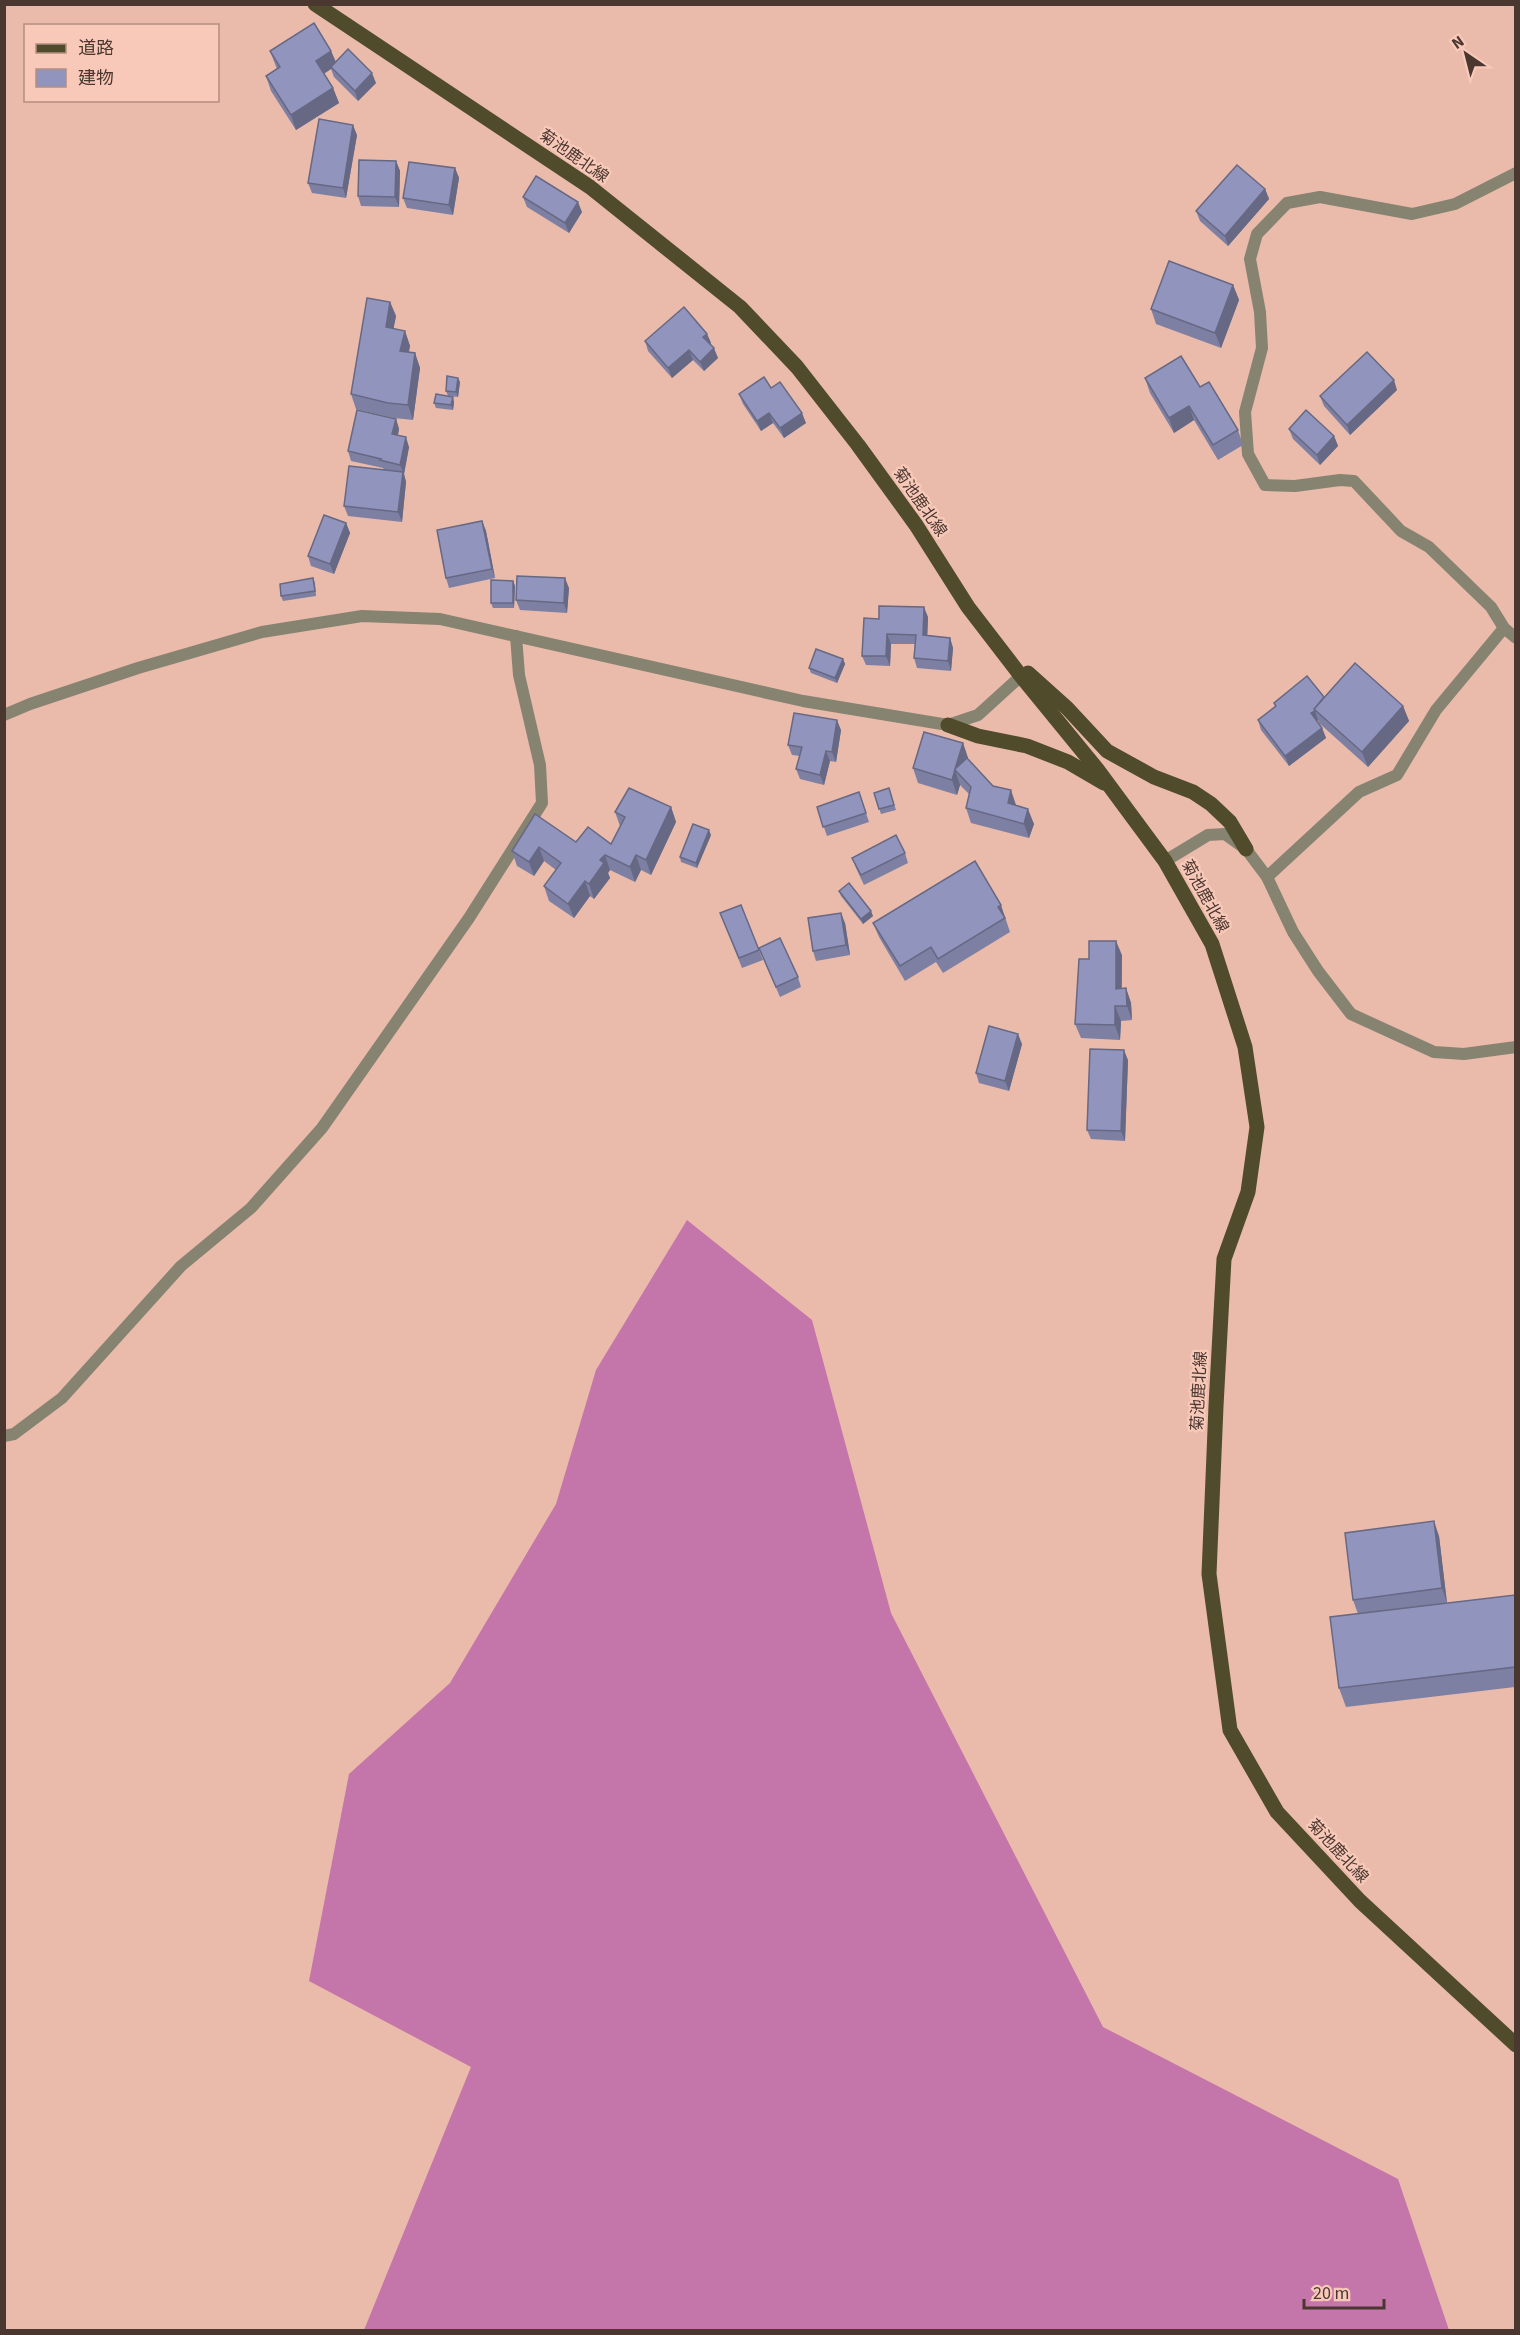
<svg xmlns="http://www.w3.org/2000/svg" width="1520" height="2335" font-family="'Source Sans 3','Noto Sans JP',sans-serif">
  <rect width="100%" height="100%" fill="#eabbab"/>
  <polygon fill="#c475aa" points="687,1220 812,1320 891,1613 1103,2027 1398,2179 1449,2330 364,2330 471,2067 309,1981 349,1774 450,1683 556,1504 596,1370"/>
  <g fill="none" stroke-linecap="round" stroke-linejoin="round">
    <g stroke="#868371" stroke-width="12">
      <polyline points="1516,173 1455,204 1412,214 1320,197 1287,203 1257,234 1250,259 1260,312 1262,348 1245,412 1248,454 1265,485 1295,486 1340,480 1354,481 1401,531 1429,547 1491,607 1504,628 1516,638"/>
      <polyline points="1267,877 1359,792 1397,775 1436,710 1504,628"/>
      <polyline points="4,1436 14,1434 62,1398 181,1266 251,1208 322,1128 469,918 542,803 540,765 519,675 516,636"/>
    </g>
    <g stroke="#868371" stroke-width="12">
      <polyline points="4,715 30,704 138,668 262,632 362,616 440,619 803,701 948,725 978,715 1021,676"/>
      <polyline points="1165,861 1208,835 1225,834 1246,849 1267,877 1293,932 1318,971 1351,1014 1434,1052 1464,1054 1516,1047"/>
    </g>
    <g stroke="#504b2a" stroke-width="15">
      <polyline points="315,4 590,187 740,307 797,367 858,445 916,525 968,607 1021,676 1097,769 1165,861 1212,944 1245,1047 1257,1127 1248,1192 1224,1259 1216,1406 1209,1574 1230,1730 1277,1812 1360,1901 1516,2045"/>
      <polyline points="1028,673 1067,708 1107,751 1154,777 1193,792 1211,804 1230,822 1246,849"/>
      <polyline points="948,725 978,736 1027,746 1068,762 1104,783"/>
    </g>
  </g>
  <g fill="#7d80a3">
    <polygon points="270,51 331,51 336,62 376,83 358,101 334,77 331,69 324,74 333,88 339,103 296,130 271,91 266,76 277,69"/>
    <polygon points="357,135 346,198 312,193 308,183"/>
    <polygon points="396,161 400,171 399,207 361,206 358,196"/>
    <polygon points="455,168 459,178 453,215 407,208 403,198"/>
    <polygon points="1265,189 1269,199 1228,246 1200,221 1196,211"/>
    <polygon points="523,197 582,212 569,233 527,207"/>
    <polygon points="1233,285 1239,300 1221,348 1156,324 1151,309"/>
    <polygon points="390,302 396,316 393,329 405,331 410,346 409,352 415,353 420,368 413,420 394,418 356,409 351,394"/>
    <polygon points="707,334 711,343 710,344 718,358 704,371 693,360 672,378 648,351 645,341"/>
    <polygon points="1145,378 1200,387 1238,430 1243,445 1218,460 1194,420 1174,433 1150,393"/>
    <polygon points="460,382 458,397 450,396 454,402 453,410 436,408 434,403 448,396 446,391"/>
    <polygon points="771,388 806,423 784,438 773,423 761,431 743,404 739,394"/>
    <polygon points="1397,390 1350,435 1324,406 1320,396"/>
    <polygon points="396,419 399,429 398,435 409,447 404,474 406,482 402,522 348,516 344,506 384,470 383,468 351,461 348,451"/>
    <polygon points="1289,429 1334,436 1338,446 1320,465 1293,439"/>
    <polygon points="482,521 486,531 495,578 449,588 446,578"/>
    <polygon points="346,523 350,533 334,574 311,566 308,556"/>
    <polygon points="313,578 315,583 316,596 283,601 281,596"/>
    <polygon points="513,581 515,586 514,608 493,608 491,603"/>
    <polygon points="569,588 567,613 520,610 516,600"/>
    <polygon points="928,617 927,636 950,638 953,648 951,671 917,668 914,658 915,644 891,644 890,666 866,665 862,656 879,619"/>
    <polygon points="843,659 845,664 837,683 811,673 809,668"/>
    <polygon points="1324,697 1403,706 1409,721 1368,767 1319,723 1318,720 1317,721 1322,728 1326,738 1289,766 1261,730 1258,720 1275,706 1274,703"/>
    <polygon points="841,730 836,762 830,761 824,785 800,779 796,769 800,756 792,755 788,745"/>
    <polygon points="963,743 968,758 968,759 993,786 1016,805 1034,824 1029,838 971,823 966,808 969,794 960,785 957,795 918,783 913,768"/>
    <polygon points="889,788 896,810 881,814 874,793"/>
    <polygon points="859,792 869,822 827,836 817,807"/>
    <polygon points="671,807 676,822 651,875 641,870 635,882 610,870 608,873 610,878 594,899 590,896 574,918 549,901 544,886 556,870 544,861 534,876 517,866 512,851 576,842 611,844 620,826 615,812"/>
    <polygon points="711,835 697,868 681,862 680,857"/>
    <polygon points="905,853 908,863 864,885 856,868 852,858"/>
    <polygon points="975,861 1006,920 1010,932 943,973 936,962 905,981 879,937 873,923"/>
    <polygon points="839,891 873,916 863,924 841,896"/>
    <polygon points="741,905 763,960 742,968 724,923"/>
    <polygon points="845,923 850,955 816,961 813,951"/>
    <polygon points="759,948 798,977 801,987 780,997"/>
    <polygon points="1122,955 1122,988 1126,988 1131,1003 1132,1020 1121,1021 1120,1040 1081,1038 1075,1024 1089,959"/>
    <polygon points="1022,1044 1009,1091 979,1083 976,1073"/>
    <polygon points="1128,1060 1125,1141 1091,1139 1087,1130"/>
    <polygon points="1439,1536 1447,1603 1515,1595 1515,1687 1346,1707 1339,1688 1358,1614 1353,1600"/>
  </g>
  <g fill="#666884">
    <polygon points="331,51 337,65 331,67 331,69 321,75 316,61"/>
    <polygon points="372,73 376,83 358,101 355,91"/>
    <polygon points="333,88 339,103 296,130 291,115"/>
    <polygon points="353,125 357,135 346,198 343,188"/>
    <polygon points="396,161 400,171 399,207 395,197"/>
    <polygon points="455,168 459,178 453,215 449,205"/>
    <polygon points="1265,189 1269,199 1228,246 1225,236"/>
    <polygon points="578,202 582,212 569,233 565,223"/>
    <polygon points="1233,285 1239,300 1221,348 1215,333"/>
    <polygon points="390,302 396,316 391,342 386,327"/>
    <polygon points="405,331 410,346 405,366 400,351"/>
    <polygon points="707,334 711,343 707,347 703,337"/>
    <polygon points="714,348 718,358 704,371 700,362"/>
    <polygon points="689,350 693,360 672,378 668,368"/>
    <polygon points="415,353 420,368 413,420 408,405"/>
    <polygon points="458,378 460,382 458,397 456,392"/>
    <polygon points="1394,380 1397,390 1350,435 1347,425"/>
    <polygon points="453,397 454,402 453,410 451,405"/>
    <polygon points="1189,406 1194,420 1174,433 1169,418"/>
    <polygon points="769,413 773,423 761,431 757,421"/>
    <polygon points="802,413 806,423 784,438 780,428"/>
    <polygon points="396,419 399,429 396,444 392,434"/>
    <polygon points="1334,436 1338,446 1320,465 1317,455"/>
    <polygon points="406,437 409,447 404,474 406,482 402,522 398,512 403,472 400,465"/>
    <polygon points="482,521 486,531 495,578 492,569"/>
    <polygon points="346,523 350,533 334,574 330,564"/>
    <polygon points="565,578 569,588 567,613 564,603"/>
    <polygon points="513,581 515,586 514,608 513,603"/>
    <polygon points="924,607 928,617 927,645 923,635"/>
    <polygon points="887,634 891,644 890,666 886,656"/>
    <polygon points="950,638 953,648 951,671 948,661"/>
    <polygon points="843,659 845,664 837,683 835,678"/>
    <polygon points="1403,706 1409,721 1368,767 1362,752"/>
    <polygon points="1315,711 1318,720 1315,723 1311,713"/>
    <polygon points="837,720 841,730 836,762 832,752"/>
    <polygon points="1322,728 1326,738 1289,766 1285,756"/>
    <polygon points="963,743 968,758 962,778 955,769"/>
    <polygon points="826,751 830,761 824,785 820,775"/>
    <polygon points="955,770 960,785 957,795 952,780"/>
    <polygon points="1011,790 1016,805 1013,818 1008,803"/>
    <polygon points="671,807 676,822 651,875 646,860"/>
    <polygon points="1028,809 1034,824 1029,838 1024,824"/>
    <polygon points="709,830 711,835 697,868 696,863"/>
    <polygon points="539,847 544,861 534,876 529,862"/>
    <polygon points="605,855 610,870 608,873 610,878 594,899 589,884 600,860"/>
    <polygon points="636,855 641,870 635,882 630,867"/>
    <polygon points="585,881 590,896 574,918 568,904"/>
    <polygon points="1001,905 1006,920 998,907"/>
    <polygon points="871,911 873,916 863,924 861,919"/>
    <polygon points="841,913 845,923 850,955 846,945"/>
    <polygon points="1116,941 1122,955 1121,1003 1116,989"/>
    <polygon points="1126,988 1131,1003 1132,1020 1127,1006"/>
    <polygon points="1115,1006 1121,1021 1120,1040 1115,1025"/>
    <polygon points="1018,1034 1022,1044 1009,1091 1005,1081"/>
    <polygon points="1124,1050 1128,1060 1125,1141 1121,1131"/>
    <polygon points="1434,1521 1439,1536 1447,1603 1442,1588"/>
  </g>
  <g fill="#9195bd" stroke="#666884" stroke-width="1.5">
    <polygon points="314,23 331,51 316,61 333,88 291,115 266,76 280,67 270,51"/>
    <polygon points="348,49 372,73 355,91 331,67"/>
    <polygon points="319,119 353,125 343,188 308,183"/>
    <polygon points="359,160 396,161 395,197 358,196"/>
    <polygon points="409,162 455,168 449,205 403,198"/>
    <polygon points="1237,165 1265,189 1225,236 1196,211"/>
    <polygon points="536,176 578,202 565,223 523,197"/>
    <polygon points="1169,261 1233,285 1215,333 1151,309"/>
    <polygon points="367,298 390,302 386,327 405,331 400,351 415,353 408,405 388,403 351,394"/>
    <polygon points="684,307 707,334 703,337 714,348 700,362 689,350 668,368 645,341"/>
    <polygon points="1367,352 1394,380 1347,425 1320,396"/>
    <polygon points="1181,356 1200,387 1209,382 1238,430 1213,445 1189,406 1169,418 1145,378"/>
    <polygon points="447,376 458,378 456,392 446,391"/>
    <polygon points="764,377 771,388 780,382 802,413 780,428 769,413 757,421 739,394"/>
    <polygon points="436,394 453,397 451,405 434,403"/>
    <polygon points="357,410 396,419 392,434 406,437 400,465 380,460 381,459 348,451"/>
    <polygon points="1306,410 1334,436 1317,455 1289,429"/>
    <polygon points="349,466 403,472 398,512 344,506"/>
    <polygon points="324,515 346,523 330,564 308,556"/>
    <polygon points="482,521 492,569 446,578 437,530"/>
    <polygon points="517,576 565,578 564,603 516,600"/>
    <polygon points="313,578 315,591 281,596 280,584"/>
    <polygon points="491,580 513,581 513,603 491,603"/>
    <polygon points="879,606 924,607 923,635 950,638 948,661 914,658 916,635 887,634 886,656 862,656 864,618 879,619"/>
    <polygon points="816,649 843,659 835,678 809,668"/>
    <polygon points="1355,663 1403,706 1362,752 1314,709"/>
    <polygon points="1307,676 1324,697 1314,709 1315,711 1311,713 1322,728 1285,756 1258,720 1276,706 1274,703"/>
    <polygon points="794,713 837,720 832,752 826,751 820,775 796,769 802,747 788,745"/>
    <polygon points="924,732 963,743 955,769 967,758 993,786 1011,790 1008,803 1028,809 1024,824 966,808 971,787 955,770 952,780 913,768"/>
    <polygon points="629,788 671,807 646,860 636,855 630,867 605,855 600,860 604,863 589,884 585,881 568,904 544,886 561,863 539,847 529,862 512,851 535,814 576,842 588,827 611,844 625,817 615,812"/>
    <polygon points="889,788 894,805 879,809 874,793"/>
    <polygon points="859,792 866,813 823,827 817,807"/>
    <polygon points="693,824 709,830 696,863 680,857"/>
    <polygon points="896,835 905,853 861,875 852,858"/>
    <polygon points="975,861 1001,905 998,907 1005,918 938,959 931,947 900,966 873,923"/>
    <polygon points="849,883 871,911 861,919 839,891"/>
    <polygon points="741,905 759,950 739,958 720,913"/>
    <polygon points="841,913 846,945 813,951 808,918"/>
    <polygon points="780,938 798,977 776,987 759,948"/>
    <polygon points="1089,941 1116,941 1116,989 1126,988 1127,1006 1115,1006 1115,1025 1075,1024 1079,959 1089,959"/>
    <polygon points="989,1026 1018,1034 1005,1081 976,1073"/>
    <polygon points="1090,1049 1124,1050 1121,1131 1087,1130"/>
    <polygon points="1434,1521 1442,1588 1353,1600 1345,1533"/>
    <polygon points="1515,1595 1515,1667 1339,1688 1330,1617"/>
  </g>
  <g text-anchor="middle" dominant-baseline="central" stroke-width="4.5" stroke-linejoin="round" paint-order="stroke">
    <g font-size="16" fill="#4a3730" stroke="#f8c8b8">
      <text transform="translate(574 156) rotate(35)">菊池鹿北線</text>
      <text transform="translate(920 502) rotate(55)">菊池鹿北線</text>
      <text transform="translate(1205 896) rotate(61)">菊池鹿北線</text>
      <text transform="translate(1199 1391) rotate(-87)">菊池鹿北線</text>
      <text transform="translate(1338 1851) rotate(47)">菊池鹿北線</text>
    </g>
  </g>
  <rect width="1520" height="2335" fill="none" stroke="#4a3730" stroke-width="12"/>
  <rect x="24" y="24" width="195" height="78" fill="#f8c8b8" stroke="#b28e82" stroke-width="1.5"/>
  <rect x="36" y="44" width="30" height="9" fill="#504b2a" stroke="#b28e82" stroke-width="1.5"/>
  <text x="78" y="54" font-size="18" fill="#4a3730">道路</text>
  <rect x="36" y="69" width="30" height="18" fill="#9195bd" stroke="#b28e82" stroke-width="1.5"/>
  <text x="78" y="84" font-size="18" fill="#4a3730">建物</text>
  <g transform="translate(1466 54) rotate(325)" stroke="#f8c8b8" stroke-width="4.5" paint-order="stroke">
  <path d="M0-4.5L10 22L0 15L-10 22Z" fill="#4a3730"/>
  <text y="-9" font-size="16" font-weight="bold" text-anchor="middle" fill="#4a3730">N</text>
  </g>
  <path d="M1304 2299v9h80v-9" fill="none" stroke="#4a3730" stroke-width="3"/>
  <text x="1313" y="2299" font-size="18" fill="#4a3730" stroke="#f8c8b8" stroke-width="4.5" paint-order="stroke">20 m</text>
</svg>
